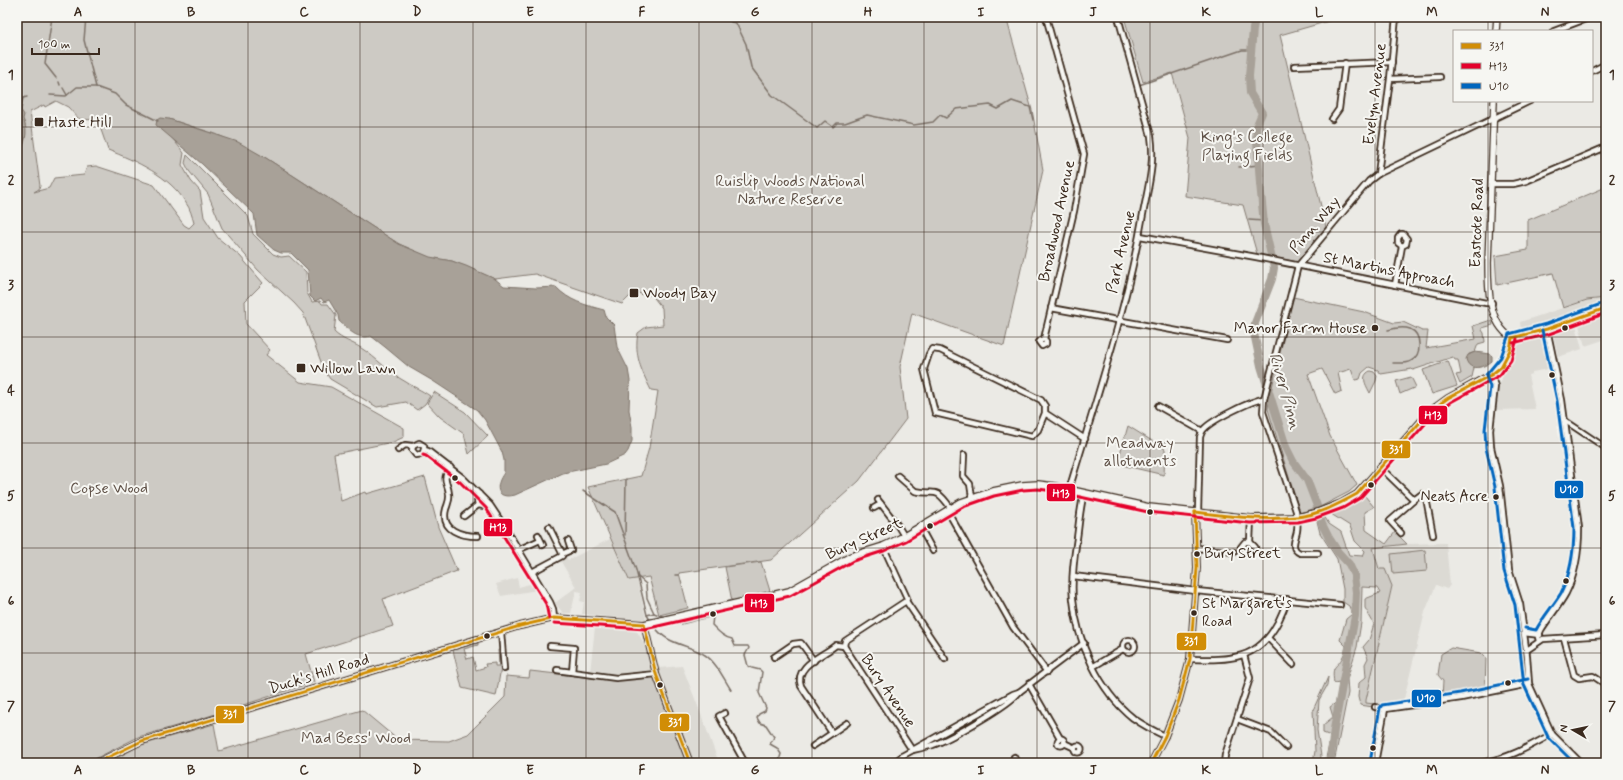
<svg xmlns="http://www.w3.org/2000/svg" width="1623" height="780" font-family="Mynerve,sans-serif">
  <rect width="100%" height="100%" fill="#ebeae5"/>
  <filter id="ink" filterUnits="userSpaceOnUse"><feTurbulence type="fractalNoise" baseFrequency=".025" numOctaves="2"/><feDisplacementMap in="SourceGraphic" scale="8" xChannelSelector="R" yChannelSelector="G"/><feConvolveMatrix kernelMatrix="1 2 1 2 8 2 1 2 1" color-interpolation-filters="sRGB"/></filter>
  <g filter="url(#ink)">
    <g fill="#dcdad4">
      <polygon points="1601,299 1602,304 1532,329 1521,329 1520,322 1587,300"/>
      <polygon points="1606,315 1606,339 1585,346 1579,325"/>
      <polygon points="1576,325 1582,349 1558,357 1553,333"/>
      <polygon points="1539,337 1544,337 1547,344 1548,353 1545,354 1548,369 1532,372 1532,374 1528,375 1535,409 1496,410 1499,384 1519,342"/>
      <polygon points="610,539 629,580 637,578 646,619 625,619 582,614 584,602 580,601 582,592 576,591 571,613 563,613 555,603 576,587 560,560 566,557 568,560"/>
      <polygon points="1446,543 1450,585 1447,589 1436,585 1425,612 1403,703 1382,705 1366,703 1392,586 1379,570 1373,548 1407,544"/>
      <polygon points="517,578 519,587 533,583 537,590 501,596 496,584"/>
      <polygon points="595,627 636,630 644,643 652,671 620,675 590,672"/>
      <polygon points="682,666 699,709 719,763 694,763 658,668"/>
    </g>
    <g fill="#cdcac4" stroke="#847a71" fill-rule="evenodd">
      <path d="M17 17H1006L1032 110 1043 170 1004 346 912 313 900 367 906 419 859 481 771 560 679 573 688 608 659 615 649 577 629 580 588 487 641 476 649 448 658 391 651 390C641 370 634 355 638 333L646 327 663 325 662 308 651 294 646 297 635 291 622 304 535 274 495 279 452 261 430 258 399 244 266 158 216 134 169 119 172 138 184 153 182 165 191 181 200 191 204 217 218 238 240 256 263 283 245 301 246 324 270 350 266 355 300 382 331 387 404 428V437L393 442 334 454 341 501 365 492 366 494 425 477 438 527 457 571 383 599 393 626 306 654 314 682 197 720 138 737 87 763H17ZM56 101 68 107 79 119 94 120 100 127 108 150C136 161 170 176 186 203 190 208 192 216 194 223L189 228 184 225 154 185 96 166 87 167 84 175 54 178 49 188 34 192 39 189 40 186 30 112 44 105 45 107Z"/>
      <polygon points="1124,17 1343,17 1280,35 1326,227 1298,262 1257,254 1243,205 1185,196 1190,138 1172,73 1143,82"/>
      <path d="M187 155 248 216 253 234 273 254 281 257 289 256 306 272 307 293 312 302 320 301 322 304H328L336 315 334 332C342 340 352 342 361 348 377 358 389 373 406 382 415 388 420 389 430 396L425 404 417 410 406 402 377 407 330 379 324 370 303 313 294 303 258 270 222 228 208 194 189 171 185 163Z"/>
      <polygon points="1606,187 1606,298 1587,300 1563,308 1553,273 1497,285 1495,256 1528,250 1528,220"/>
      <polygon points="1293,297 1364,312 1394,323 1403,322 1422,331 1428,331 1426,348 1476,339 1473,326 1491,320 1493,325 1482,328 1482,330 1484,333 1485,342 1478,344 1475,352 1469,354 1472,367 1474,368 1472,377 1460,384 1456,375 1461,374 1458,360 1455,360 1453,357 1413,370 1412,369 1381,374 1378,370 1369,367 1362,373 1360,379 1355,380 1351,369 1338,373 1342,391 1335,394 1322,369 1308,374 1330,436 1357,485 1349,492 1318,508 1307,480 1293,461 1286,447 1281,428 1271,400 1271,392"/>
      <polygon points="1448,361 1457,386 1432,394 1423,370"/>
      <path d="M1370 371 1374 372 1377 376 1376 381 1370 393C1366 385 1360 376 1370 371Z"/>
      <polygon points="1411,377 1416,387 1400,394 1396,381"/>
      <polygon points="434,392 465,412 488,436 469,454 464,434 440,417 427,403"/>
      <polygon points="1269,400 1280,428 1285,447 1292,461 1306,481 1316,508 1300,513 1268,409"/>
      <polygon points="1128,426 1165,449 1164,475 1117,464"/>
      <path d="M1376 474 1382 475 1365 496 1374 507 1365 512 1366 530 1386 544 1395 532 1407 544 1373 548 1379 569H1385L1392 586 1366 700V703L1374 704 1373 707 1360 705 1358 697 1359 683 1366 677 1365 664 1368 658 1363 647 1369 640 1374 624 1365 608V599L1380 593 1377 588 1362 587 1361 623 1357 647 1347 679 1348 693 1334 763H1326C1325 756 1330 744 1331 736L1323 733V725L1333 717 1330 707 1337 702 1339 682 1334 683C1331 662 1337 670 1343 656 1345 653 1345 649 1346 646L1340 640 1346 619 1352 614 1349 606 1343 602V589L1337 559 1320 533 1316 517 1324 516 1329 524 1341 532 1349 555 1363 556 1365 551 1355 541 1350 526 1331 514 1340 510 1344 505 1360 497Z"/>
      <polygon points="1425,550 1427,571 1393,574 1391,554"/>
      <polygon points="761,562 770,591 732,601 725,567"/>
      <polygon points="478,643 478,645 464,649 467,659 473,657 476,670 486,667 485,664 495,663 495,666 499,666 498,650 501,650 501,668 496,696 462,688 453,650"/>
      <polygon points="1451,648 1481,653 1486,658 1485,690 1442,697 1443,681 1438,675 1441,654"/>
      <polygon points="530,671 611,680 655,675 665,707 688,763 107,763 141,745 214,724 219,751 362,710 398,740 449,741 468,734 505,697 506,676 529,678"/>
      <polygon points="1328,677 1327,686 1319,700 1317,730 1321,756 1320,763 1313,763 1315,751 1313,710"/>
    </g>
    <g fill="#a8a198" stroke="#7c7167">
      <path d="M17 109 21 110 24 115 23 119C28 129 26 139 22 149H17Z"/>
      <path d="M160 118 169 119 238 142 266 158 399 244 430 257 452 261 466 266 495 279 504 286 536 288 556 287C569 301 585 305 604 310L606 317 614 325 617 347 628 369 630 381 629 410 632 427V441L628 451 625 455 606 464 563 473 515 495C495 500 495 485 504 473V460L502 452 485 420 477 410 433 381 409 367 385 347 371 336C357 340 349 330 339 321L338 315 329 300 324 302 321 298 315 301 310 296 308 270 291 253H281L274 250 257 235 254 214 202 164 156 125 157 120Z"/>
      <path d="M1475 352 1490 354 1492 356V361C1484 368 1469 372 1466 359L1468 355Z"/>
    </g>
    <g fill="none" stroke-linecap="round" stroke-linejoin="round">
      <g stroke="#7c7167" stroke-width="1.5">
        <polyline points="52,17 45,64 56,78"/>
        <polyline points="86,17 84,40 96,87"/>
        <polyline points="730,17 731,22 736,23 746,44 751,67 772,95 817,128 825,121 833,127 837,123 845,123 867,115 914,125 933,122 940,115 946,118 956,109 990,105 998,109 1012,101 1030,107 1033,120"/>
        <polyline points="59,82 60,85"/>
        <polyline points="1139,85 1242,50 1252,50"/>
        <polyline points="63,88 67,95"/>
        <polyline points="50,95 66,96 77,87 96,87 115,94 126,105 158,121"/>
        <polyline points="17,99 23,98"/>
        <polyline points="21,110 23,98 27,97"/>
        <polyline points="1239,167 1259,165"/>
        <polyline points="1249,220 1264,221"/>
        <path d="M1388 330C1395 328 1403 326 1410 329 1422 334 1422 355 1411 361 1406 364 1399 363 1393 363"/>
        <polyline points="583,491 615,512 636,570 647,615 650,620"/>
        <polyline points="625,535 626,479"/>
        <polyline points="675,575 679,575"/>
        <polyline points="638,577 646,584 647,598 654,613 664,617"/>
        <polyline points="647,615 654,613"/>
        <path d="M675 621 681 624 713 616 712 625C718 631 723 637 732 639L735 646H748L749 648 745 655 748 666 752 668 760 670 762 672 759 693 766 708 765 711 759 714 757 718 760 723 766 725 774 737 770 744 777 748 781 754 779 761 782 763"/>
        <path d="M655 627C667 645 688 644 705 655 716 662 724 679 731 690"/>
      </g>
      <polyline stroke="#a8a198" stroke-width="8" points="1255,17 1253,29 1249,76 1250,93 1262,113 1256,127 1260,183 1264,224 1274,268 1272,279 1255,323 1254,333 1261,366 1286,447 1293,461 1307,480 1317,506 1322,524 1329,538 1338,552 1349,564 1354,575 1356,592 1355,616 1334,729 1330,763"/>
      <defs>
        <g id="minor">
          <polyline points="1554,31 1591,17"/>
          <polyline points="1294,66 1392,62"/>
          <polyline points="1592,71 1606,64"/>
          <polyline points="1390,79 1440,77"/>
          <polyline points="1332,119 1339,109 1345,63"/>
          <polyline points="1378,174 1390,79 1396,17"/>
          <polyline points="1491,184 1513,184 1526,181 1606,147"/>
          <polyline points="1140,236 1256,257 1486,303 1492,303"/>
          <polyline points="1395,285 1402,246 1398,243 1398,238 1401,234 1403,234 1407,239 1406,244 1402,246"/>
          <polyline points="1051,308 1227,340"/>
          <polyline points="1044,339 1046,341 1046,344 1042,346 1039,342 1041,340 1044,339 1074,211 1084,154 1046,17"/>
          <polyline points="1491,375 1495,386 1490,430 1491,447 1500,486 1509,570 1520,604 1527,656 1529,684 1552,734 1581,763"/>
          <polyline points="1158,406 1202,431"/>
          <polyline points="1045,413 1038,430 1032,436 935,413 924,369 929,354 932,349 940,350 1041,400 1045,406 1045,413 1085,439"/>
          <polyline points="1564,420 1606,448"/>
          <polyline points="413,446 412,450 416,455 422,454 424,450"/>
          <polyline points="398,450 405,445 413,446 419,443 424,446 424,450"/>
          <polyline points="424,450 428,451 463,478 490,505 506,529 550,602 553,609 554,618"/>
          <polyline points="964,455 963,476 970,484 972,497"/>
          <path d="M450 467C441 482 448 481 449 494 450 500 448 503 446 509 440 531 462 536 478 536"/>
          <polyline points="1380,467 1414,500 1422,494 1426,498 1433,535"/>
          <path d="M898 476 915 491C936 496 934 485 950 507"/>
          <path d="M1069 490C1096 399 1127 308 1143 214 1148 188 1155 163 1151 136L1118 17"/>
          <path d="M1084 493C1080 508 1079 524 1077 538 1074 558 1071 579 1073 599 1077 642 1099 691 1133 718 1143 725 1154 731 1165 736"/>
          <polyline points="479,494 477,500 478,505 484,506 489,505"/>
          <polyline points="878,500 898,526 904,536"/>
          <polyline points="874,508 881,504"/>
          <polyline points="947,510 1013,627 1047,672"/>
          <path d="M1198 512 1200 437C1201 434 1202 431 1204 429 1212 420 1252 400 1264 399"/>
          <polyline points="464,516 478,505"/>
          <polyline points="920,527 933,551"/>
          <polyline points="1401,533 1390,521 1414,500"/>
          <polyline points="538,535 543,545"/>
          <polyline points="1250,542 1251,518"/>
          <polyline points="883,546 907,598 906,601"/>
          <polyline points="1241,547 1245,542 1250,542 1255,547"/>
          <polyline points="1197,548 1234,552"/>
          <polyline points="518,550 540,540"/>
          <path d="M1318 553H1300C1289 548 1296 539 1297 531 1298 525 1297 517 1296 511L1263 412 1264 399 1298 266 1369 181 1378 174 1530 101"/>
          <polyline points="562,554 571,550 568,541"/>
          <polyline points="532,572 562,556 562,553 549,527"/>
          <polyline points="1073,576 1196,591 1340,605"/>
          <polyline points="906,601 945,659"/>
          <polyline points="644,624 656,674 690,763"/>
          <polyline points="501,632 504,669"/>
          <polyline points="1524,633 1540,635"/>
          <polyline points="1268,638 1293,664"/>
          <polyline points="1564,638 1574,675 1579,678 1593,676 1605,684"/>
          <circle cx="1129" cy="646" r="6"/>
          <path d="M1539 641 1538 637 1541 630C1549 617 1559 606 1566 593 1576 573 1579 550 1579 528L1562 400 1547 329"/>
          <polyline points="550,646 574,648 572,672"/>
          <polyline points="844,646 912,750"/>
          <polyline points="844,646 845,641 906,601"/>
          <polyline points="1527,650 1543,639 1606,635"/>
          <polyline points="774,657 793,644 801,643 814,661"/>
          <path d="M1190 659C1229 660 1258 661 1278 622 1281 615 1285 608 1287 599"/>
          <polyline points="1094,666 1123,649"/>
          <polyline points="557,670 616,678 656,674"/>
          <polyline points="1029,684 1060,738"/>
          <polyline points="1375,707 1385,709 1461,698 1529,684"/>
          <polyline points="725,713 719,716 745,763"/>
          <polyline points="1237,719 1271,732 1286,747"/>
          <path d="M832 733 801 686C794 667 820 657 832 648L836 645 844 646"/>
          <circle cx="1061" cy="742" r="3.5"/>
          <polyline points="1064,743 1075,748"/>
          <circle cx="1078" cy="749" r="3.5"/>
          <polyline points="813,746 847,723"/>
          <path d="M912 750C919 749 926 747 933 745 950 739 1010 705 1019 692L1084 643"/>
          <polyline points="902,756 904,763"/>
          <polyline points="1014,757 1017,763"/>
          <polyline points="894,763 902,756 1013,694 1019,692"/>
          <polyline points="1151,763 1165,736 1179,700 1190,659 1197,568 1195,512"/>
          <polyline points="1224,763 1225,755 1250,678 1244,655"/>
          <polyline points="1375,763 1385,709"/>
          <path d="M1482 763C1508 759 1530 746 1552 734"/>
        </g>
        <g id="major">
          <polyline points="1496,31 1497,17"/>
          <path d="M1494 101 1488 263C1488 288 1488 323 1512 338"/>
          <polyline points="1512,338 1547,329 1606,308"/>
          <polyline points="96,763 142,741 520,626 554,618 644,624 789,591 851,556 883,546 904,536 961,502 993,491 1022,485 1038,484 1054,486 1149,507 1251,518 1297,517 1315,513 1341,503 1357,494 1430,411 1448,398 1497,371 1507,358 1510,350 1512,338"/>
        </g>
      </defs>
      <use href="#minor" stroke="#3b2a1e" stroke-width="8"/>
      <use href="#major" stroke="#3b2a1e" stroke-width="8"/>
      <use href="#minor" stroke="#f6f6f2" stroke-width="4.5"/>
      <use href="#major" stroke="#f6f6f2" stroke-width="5.5"/>
      <defs>
        <g id="bus-1">
          <polyline points="1512,338 1547,329 1606,308"/>
          <path d="M1195 512C1229 516 1263 521 1297 517 1318 515 1339 504 1357 494L1430 411 1448 398 1491 375 1501 367 1510 350 1512 338"/>
          <polyline points="644,624 656,674 690,763"/>
          <polyline points="96,763 142,741 520,626 554,618 644,624"/>
          <polyline points="1151,763 1165,736 1179,700 1190,659 1197,568 1195,512"/>
        </g>
        <g id="bus-2">
          <polyline points="1513,343 1549,334 1606,313"/>
          <polyline points="423,455 426,456 460,482 486,508 546,604 549,619"/>
          <polyline points="554,623 645,629 790,596 853,561 884,551 906,541 963,507 994,496 1023,490 1038,489 1053,491 1148,512 1250,523 1298,522 1316,518 1343,508 1360,498 1433,415 1451,402 1500,375 1511,360 1517,339"/>
        </g>
        <g id="bus-3">
          <path d="M1525 628 1536 630C1543 617 1553 606 1561 593 1571 573 1574 550 1574 528L1557 401 1542 330"/>
          <polyline points="1370,762 1380,708 1382,705 1460,693 1528,679"/>
          <polyline points="1573,762 1548,737 1524,685 1515,605 1504,571 1495,487 1486,448 1485,430 1490,387 1486,375 1501,357 1509,334 1546,324 1604,303"/>
        </g>
      </defs>
      <use href="#bus-1" stroke="#f6f6f2" stroke-width="6"/>
      <use href="#bus-2" stroke="#f6f6f2" stroke-width="6"/>
      <use href="#bus-3" stroke="#f6f6f2" stroke-width="6"/>
      <use href="#bus-1" stroke="#d18d06" stroke-width="3"/>
      <use href="#bus-2" stroke="#e4002b" stroke-width="3"/>
      <use href="#bus-3" stroke="#0065bd" stroke-width="3"/>
    </g>
  </g>
  <path fill="none" stroke="#3b2a1e" stroke-width="1" stroke-opacity="0.55" d="M135 17V763M248 17V763M360 17V763M473 17V763M586 17V763M699 17V763M812 17V763M924 17V763M1037 17V763M1150 17V763M1263 17V763M1375 17V763M1488 17V31M1488 101V763M17 127H1606M17 232H1606M17 337H1606M17 443H1606M17 548H1606M17 653H1606"/>
  <g fill="#3b2a1e" stroke="#f6f6f2" stroke-width="1.5">
    <rect x="34" y="117" width="10" height="10" rx="2"/>
    <rect x="629" y="288" width="10" height="10" rx="2"/>
    <circle cx="1375" cy="328" r="4"/>
    <circle cx="1565" cy="328" r="3.5"/>
    <rect x="296" y="363" width="10" height="10" rx="2"/>
    <circle cx="1552" cy="375" r="3.5"/>
    <circle cx="455" cy="478" r="3.5"/>
    <circle cx="1371" cy="485" r="3.5"/>
    <circle cx="1496" cy="497" r="3.5"/>
    <circle cx="1150" cy="512" r="3.5"/>
    <circle cx="930" cy="526" r="3.5"/>
    <circle cx="1197" cy="554" r="3.5"/>
    <circle cx="1566" cy="581" r="3.5"/>
    <circle cx="1194" cy="613" r="3.5"/>
    <circle cx="713" cy="614" r="3.5"/>
    <circle cx="487" cy="636" r="3.5"/>
    <circle cx="1508" cy="683" r="3.5"/>
    <circle cx="660" cy="685" r="3.5"/>
    <circle cx="1373" cy="748" r="3.5"/>
  </g>
  <g text-anchor="middle" dominant-baseline="central" stroke-width="4" stroke-linejoin="round" paint-order="stroke">
    <g font-size="15" fill="#3b2a1e" stroke="#f6f6f2" text-anchor="start">
      <text x="1488" y="497" text-anchor="end">Neats Acre</text>
      <text x="1204" y="554">Bury Street</text>
      <text x="1202" y="604">St Margaret's<tspan x="1202" dy="18">Road</tspan></text>
    </g>
    <g font-size="16" fill="#3b2a1e" stroke="#f6f6f2">
      <text transform="translate(1375 94) rotate(-83)">Evelyn Avenue</text>
      <text transform="translate(1057 221) rotate(-78)">Broadwood Avenue</text>
      <text transform="translate(1477 223) rotate(-88)">Eastcote Road</text>
      <text transform="translate(1315 225) rotate(-50)">Pinn Way</text>
      <text transform="translate(1121 252) rotate(-77)">Park Avenue</text>
      <text transform="translate(1389 270) rotate(11)">St Martins Approach</text>
      <text transform="translate(864 539) rotate(-24)">Bury Street</text>
      <text transform="translate(319 674) rotate(-17)">Duck's Hill Road</text>
      <text transform="translate(888 691) rotate(56)">Bury Avenue</text>
    </g>
    <g font-size="16" fill="#3b2a1e" stroke="#f6f6f2" text-anchor="start">
      <text x="48" y="122">Haste Hill</text>
      <text x="643" y="293">Woody Bay</text>
      <text x="1367" y="328" text-anchor="end">Manor Farm House</text>
      <text x="310" y="368">Willow Lawn</text>
    </g>
    <g font-size="16" fill="#605248" stroke="#f6f6f2">
      <text x="1247" y="137">King's College<tspan x="1247" dy="18">Playing Fields</tspan></text>
      <text x="790" y="181">Ruislip Woods National<tspan x="790" dy="18">Nature Reserve</tspan></text>
      <text x="1140" y="443">Meadway<tspan x="1140" dy="18">allotments</tspan></text>
      <text x="109" y="488">Copse Wood</text>
      <text x="356" y="738">Mad Bess' Wood</text>
    </g>
    <g font-size="17" font-style="italic" fill="#615449" stroke="#f6f6f2">
      <text transform="translate(1285 391) rotate(74)">River Pinn</text>
    </g>
  </g>
  <g stroke="#f6f6f2" stroke-width="1.5">
    <rect x="1418" y="405" width="30" height="20" rx="4" fill="#e4002b"/>
    <rect x="1381" y="440" width="30" height="19" rx="4" fill="#d18d06"/>
    <rect x="1554" y="480" width="30" height="19" rx="4" fill="#0065bd"/>
    <rect x="1046" y="483" width="30" height="19" rx="4" fill="#e4002b"/>
    <rect x="483" y="518" width="30" height="19" rx="4" fill="#e4002b"/>
    <rect x="744" y="593" width="31" height="20" rx="4" fill="#e4002b"/>
    <rect x="1176" y="632" width="31" height="19" rx="4" fill="#d18d06"/>
    <rect x="1411" y="689" width="31" height="19" rx="4" fill="#0065bd"/>
    <rect x="215" y="705" width="30" height="19" rx="4" fill="#d18d06"/>
    <rect x="659" y="713" width="31" height="19" rx="4" fill="#d18d06"/>
  </g>
  <g font-size="11" text-anchor="middle" font-weight="bold" fill="#fff">
    <text x="1433" y="419">H13</text>
    <text x="1396" y="453">331</text>
    <text x="1569" y="493">U10</text>
    <text x="1061" y="497">H13</text>
    <text x="498" y="531">H13</text>
    <text x="759" y="607">H13</text>
    <text x="1191" y="645">331</text>
    <text x="1426" y="702">U10</text>
    <text x="230" y="718">331</text>
    <text x="675" y="726">331</text>
  </g>
  <rect width="1623" height="780" fill="none" stroke="#f6f6f2" stroke-width="44"/>
  <rect x="1453" y="30" width="140" height="72" fill="#f6f6f2" stroke="#aba49d"/>
  <rect x="1461" y="43" width="20" height="6" fill="#d18d06" stroke="#aba49d"/>
  <text x="1489" y="50" font-size="12" fill="#3b2a1e">331</text>
  <rect x="1461" y="63" width="20" height="6" fill="#e4002b" stroke="#aba49d"/>
  <text x="1489" y="70" font-size="12" fill="#3b2a1e">H13</text>
  <rect x="1461" y="83" width="20" height="6" fill="#0065bd" stroke="#aba49d"/>
  <text x="1489" y="90" font-size="12" fill="#3b2a1e">U10</text>
  <g transform="translate(1573 730) rotate(279)" stroke="#f6f6f2" stroke-width="3" paint-order="stroke">
  <path d="M0-3L7 15L0 10L-7 15Z" fill="#3b2a1e"/>
  <text y="-6" font-size="11" font-weight="bold" text-anchor="middle" fill="#3b2a1e">N</text>
  </g>
  <path d="M32 48v6h67v-6" fill="none" stroke="#3b2a1e" stroke-width="2"/>
  <text x="38" y="48" font-size="12" fill="#3b2a1e" stroke="#f6f6f2" stroke-width="3" paint-order="stroke">100 m</text>
  <rect x="22" y="22" width="1579" height="736" fill="none" stroke="#3b2a1e" stroke-width="1.5"/>
  <g font-size="13" text-anchor="middle" font-weight="bold" fill="#3b2a1e">
    <text x="78" y="16">A</text>
    <text x="191" y="16">B</text>
    <text x="304" y="16">C</text>
    <text x="417" y="16">D</text>
    <text x="530" y="16">E</text>
    <text x="642" y="16">F</text>
    <text x="755" y="16">G</text>
    <text x="868" y="16">H</text>
    <text x="981" y="16">I</text>
    <text x="1093" y="16">J</text>
    <text x="1206" y="16">K</text>
    <text x="1319" y="16">L</text>
    <text x="1432" y="16">M</text>
    <text x="1545" y="16">N</text>
    <text x="11" y="79">1</text>
    <text x="1612" y="79">1</text>
    <text x="11" y="184">2</text>
    <text x="1612" y="184">2</text>
    <text x="11" y="289">3</text>
    <text x="1612" y="289">3</text>
    <text x="11" y="395">4</text>
    <text x="1612" y="395">4</text>
    <text x="11" y="500">5</text>
    <text x="1612" y="500">5</text>
    <text x="11" y="605">6</text>
    <text x="1612" y="605">6</text>
    <text x="11" y="710">7</text>
    <text x="1612" y="710">7</text>
    <text x="78" y="774">A</text>
    <text x="191" y="774">B</text>
    <text x="304" y="774">C</text>
    <text x="417" y="774">D</text>
    <text x="530" y="774">E</text>
    <text x="642" y="774">F</text>
    <text x="755" y="774">G</text>
    <text x="868" y="774">H</text>
    <text x="981" y="774">I</text>
    <text x="1093" y="774">J</text>
    <text x="1206" y="774">K</text>
    <text x="1319" y="774">L</text>
    <text x="1432" y="774">M</text>
    <text x="1545" y="774">N</text>
  </g>
</svg>
